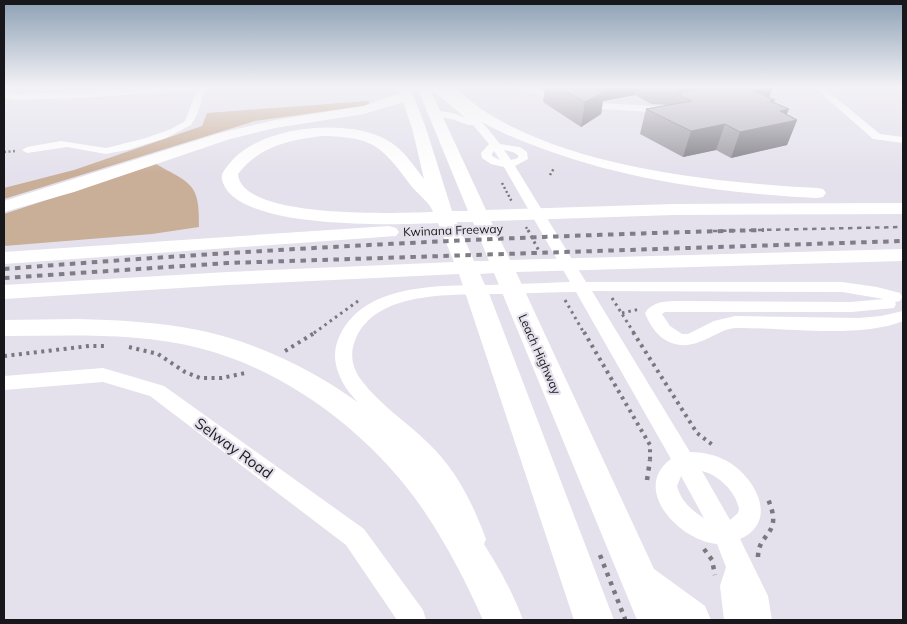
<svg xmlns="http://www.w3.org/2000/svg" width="907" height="624" font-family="Mulish,sans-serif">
  <rect width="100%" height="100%" fill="#e4e1ec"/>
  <g fill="#c9ae98">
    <polygon points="368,101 370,105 255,121 4,199 4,188 74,170 202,126 207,113"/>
    <path d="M156 164C191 184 200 183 199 227L152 234 4 246V214Z"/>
  </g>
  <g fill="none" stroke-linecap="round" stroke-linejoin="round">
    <g stroke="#7a787f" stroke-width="2.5" stroke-dasharray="2 2.5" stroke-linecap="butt">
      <polyline points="4,152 16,151"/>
      <polyline points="550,175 554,168"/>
      <polyline points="502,183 512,202"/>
      <polyline points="526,227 528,231"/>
    </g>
    <g stroke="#7a787f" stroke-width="3" stroke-dasharray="2.5 4" stroke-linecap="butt">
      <polyline points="528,230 540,253"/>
      <polyline points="612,298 634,333"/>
      <polyline points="565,300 584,333"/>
      <polyline points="622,313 640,309"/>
      <polyline points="314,333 358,301"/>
    </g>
    <g stroke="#7a787f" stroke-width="4" stroke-dasharray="3 4.5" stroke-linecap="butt">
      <polyline points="584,332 650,445 650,462"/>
      <polyline points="633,332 697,433 714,446"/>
      <polyline points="129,347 158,354 185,372 200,378 222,378 245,373"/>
      <polyline points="285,351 316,332"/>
      <polyline points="4,356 89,346 105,346"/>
    </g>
    <g stroke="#7a787f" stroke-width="4.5" stroke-dasharray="4 5.5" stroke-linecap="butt">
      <polyline points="647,480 650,460"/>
      <polyline points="704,549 712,560 715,575"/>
      <polyline points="600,555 625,619 619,620"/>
      <path d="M758 557C758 531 785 536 767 497"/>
    </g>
    <g fill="#fff" fill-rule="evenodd">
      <polygon points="170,87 210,87 205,90 197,115 191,125 166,138 127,150 106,154 67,147 27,153 22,150 27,147 61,141 106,148 146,138 171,129 185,121 197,90 79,98 18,100 4,98 4,92 18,94 79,92"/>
      <path d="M428 87C452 85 486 125 500 144L520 147 527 152 528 159 515 166 586 282H842L877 287 900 293 902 297 900 301 895 302 896 304 894 308 851 312H665L662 314 670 326 682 334H688L714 321 735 316 859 318 881 316 903 311V321C859 339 784 327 735 328 722 329 712 338 699 342 674 352 654 337 645 313 652 302 662 302 674 301L851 302 884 299 842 292 592 291 690 452C703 452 716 455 727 461 755 477 780 521 740 539L768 596 772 620H724L720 586 726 567 717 544C680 541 630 489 671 459L576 292C548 292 520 294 492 294 450 295 377 291 356 338 349 353 352 369 362 381 380 405 407 422 428 443 456 469 473 504 486 539L483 547 474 551 465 547C452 515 441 485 416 458 395 435 368 417 349 392 336 374 330 355 340 335 366 282 441 286 490 285 517 284 544 283 570 282L504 167 491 164 482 158 481 153 489 144 473 125H468L452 119 431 116V112C442 110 455 113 466 118ZM504 150 513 152 518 155V158L511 160ZM494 151 500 160 492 156V154ZM702 471C719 475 736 492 739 509L738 513 730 520ZM681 476 704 518C691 510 681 501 677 486Z"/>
      <polygon points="514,87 527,87 585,102 669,107 674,110 669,113 585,108"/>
      <polygon points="814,87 823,87 880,134 903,137 903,143 873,139"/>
      <polygon points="103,368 164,386 364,529 423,610 426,620 397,620 346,545 150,396 103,382 4,390 4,376"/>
    </g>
    <g fill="#fff" fill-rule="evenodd">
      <path d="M398 87H410L426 128 452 211H468L417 87H429L486 210 674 204 903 203V214L674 215 491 221 510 260 903 249V261L516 272 654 569 705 606 711 620H637L494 273 480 274 490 296 614 620H574L459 274 228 285 4 299V285L228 272 454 262 438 223C395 225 240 230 223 183 219 175 225 169 230 163 259 126 345 118 385 139 402 147 413 165 424 179L412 128 403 102 364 114 275 128 230 139 74 192 4 212V201L220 133 275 120 363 106 400 93ZM322 136C376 137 382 147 413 188 420 196 430 203 433 212 399 213 241 220 238 174 258 147 289 140 322 136ZM457 222H473L489 261H474Z"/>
      <path d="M441 87H454C535 165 708 182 817 188L823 189 826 193 823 197 817 198C719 193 622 180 530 144 498 132 462 115 441 87Z"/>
      <polygon points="389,226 396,228 399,232 396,236 4,264 4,252"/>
      <path d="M77 319C118 320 158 322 198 330 295 350 391 413 450 492 459 503 466 515 473 527 492 556 511 587 523 620H483C467 584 448 547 426 514 376 438 288 370 199 348 135 332 69 336 4 336V320Z"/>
    </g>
    <polyline stroke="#7f7d85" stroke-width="2.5" stroke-dasharray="4.5 4.5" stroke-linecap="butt" points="713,231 903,227"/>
    <g stroke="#7f7d85" stroke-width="4" stroke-dasharray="5.5 5.5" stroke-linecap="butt">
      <path d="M4 269C257 249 510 236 764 230"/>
      <polyline points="4,278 228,263 903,241"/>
    </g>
  </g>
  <polygon fill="#9d9aa3" points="545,87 773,87 769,97 787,114 797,120 787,145 731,158 716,150 683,157 640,134 646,109 670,105 651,104 635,95 603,101 601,114 581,127 543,102"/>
  <g fill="#7f7d85">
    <polygon points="604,87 637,87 635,95 603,101 601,114 581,127 585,102 604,91"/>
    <polygon points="693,87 773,87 764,110 682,96 685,88"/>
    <polygon points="789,109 783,123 797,120 787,145 731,158 740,132 780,111"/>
    <polygon points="725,124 716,150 683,157 691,131"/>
  </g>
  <g fill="#b6b3be" stroke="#7f7d85">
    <polygon points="559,87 588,87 605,91 585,102"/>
    <polygon points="656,87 693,87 685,88"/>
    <polygon points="713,87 770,87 751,90 775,100 770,101 789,109 780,111 797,120 740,132 725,124 691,131 646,109 692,101 677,94 683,93 679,91 687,91"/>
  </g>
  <linearGradient id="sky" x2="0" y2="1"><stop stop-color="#8da0b4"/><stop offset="0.5" stop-color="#f3f2f6"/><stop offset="1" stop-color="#f3f2f6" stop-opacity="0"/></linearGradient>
  <rect width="907" height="174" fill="url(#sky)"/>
  <g text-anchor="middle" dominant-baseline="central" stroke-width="4.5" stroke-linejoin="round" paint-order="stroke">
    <g font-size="12" fill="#18171b" stroke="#e4e1ec">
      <text transform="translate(453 230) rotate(-2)">Kwinana Freeway</text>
      <text transform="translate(540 354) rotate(66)">Leach Highway</text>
    </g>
    <g font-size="15" fill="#18171b" stroke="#e4e1ec">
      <text transform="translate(234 448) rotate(36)">Selway Road</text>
    </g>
  </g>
  <rect width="907" height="624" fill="none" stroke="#18171b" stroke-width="10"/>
</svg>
